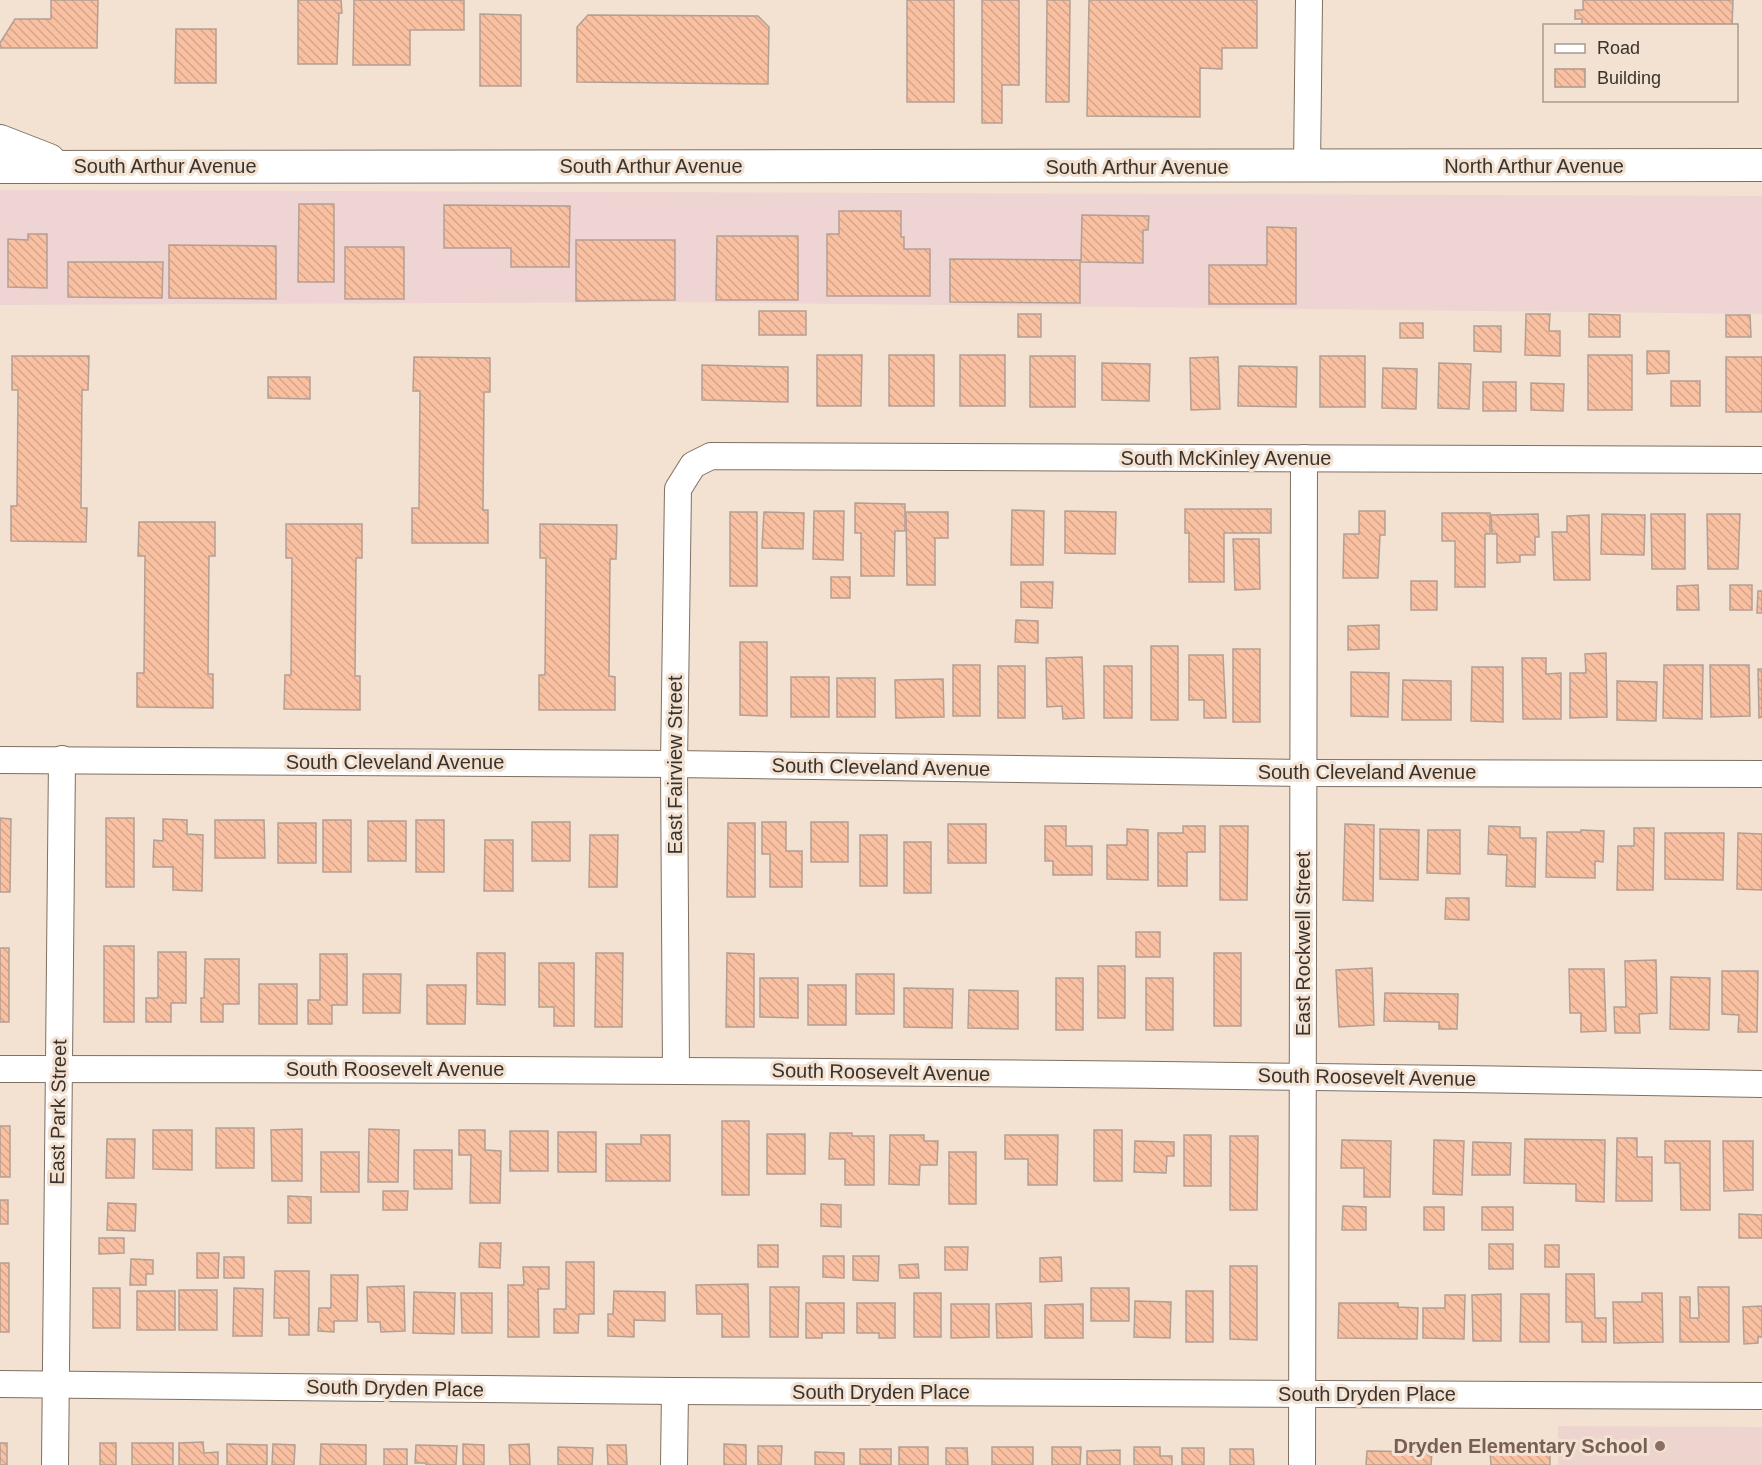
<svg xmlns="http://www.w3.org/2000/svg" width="1762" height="1465" font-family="Helvetica,sans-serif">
  <defs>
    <pattern id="building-back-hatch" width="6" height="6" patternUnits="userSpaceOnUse" patternTransform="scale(1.5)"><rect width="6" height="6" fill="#f9c0a1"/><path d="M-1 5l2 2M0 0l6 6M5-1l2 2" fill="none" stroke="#d6a58b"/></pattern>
  </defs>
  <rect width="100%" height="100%" fill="#f3e1d1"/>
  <polygon fill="#eed4d2" points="0,190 1762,196 1762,314 677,302 0,305"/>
  <polygon fill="#eed4ce" points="1558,1426 1762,1427 1762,1465 1558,1465"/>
  <g fill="url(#building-back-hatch)" stroke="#b49f94" stroke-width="1.5">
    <polygon points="51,0 98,0 97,48 0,48 0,43 15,19 51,19"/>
    <polygon points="298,0 341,0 342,13 339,13 337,64 298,64"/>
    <polygon points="354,0 464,0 464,30 410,30 410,65 353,65"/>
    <rect x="907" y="0" width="47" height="102"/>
    <polygon points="982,0 1019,0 1019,85 1002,85 1002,123 982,123"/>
    <polygon points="1047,0 1070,0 1069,102 1046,102"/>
    <polygon points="1089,0 1257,0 1257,48 1222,48 1222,69 1200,68 1200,117 1087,116"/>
    <polygon points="1583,0 1733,0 1732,26 1582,26 1582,19 1575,19 1575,10 1583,10"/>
    <polygon points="480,14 521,15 521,86 480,86"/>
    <polygon points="588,15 758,16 769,27 768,84 577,82 577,27"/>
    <polygon points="176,29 216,29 216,83 175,83"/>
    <polygon points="299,204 334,204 334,282 298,282"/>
    <polygon points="444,205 570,206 569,267 511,267 511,248 444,248"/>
    <polygon points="839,211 901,211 901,237 904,237 904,249 930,249 930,296 827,296 827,234 839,234"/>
    <polygon points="1082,215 1149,216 1148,230 1143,230 1143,263 1081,262"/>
    <polygon points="1267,227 1296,228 1296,304 1209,304 1209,265 1267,265"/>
    <polygon points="28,234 47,234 47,288 8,287 8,239 28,240"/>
    <polygon points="717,236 798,236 798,300 716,300"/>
    <polygon points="576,240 675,240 675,300 576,301"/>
    <polygon points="169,245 276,246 276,299 169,298"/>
    <rect x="345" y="247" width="59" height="52"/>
    <polygon points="950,259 1080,260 1080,303 950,302"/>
    <polygon points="68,262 163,262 162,298 68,297"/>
    <rect x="759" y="311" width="47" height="24"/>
    <rect x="1018" y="314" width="23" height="23"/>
    <polygon points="1526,314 1550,314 1549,331 1560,331 1560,356 1525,355"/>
    <polygon points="1589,314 1620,315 1620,337 1589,337"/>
    <polygon points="1726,315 1750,315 1751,337 1726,337"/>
    <rect x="1400" y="323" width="23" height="15"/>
    <polygon points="1474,326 1501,326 1501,352 1474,351"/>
    <polygon points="1647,351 1669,351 1669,373 1647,374"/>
    <polygon points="817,355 862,355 861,406 817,406"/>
    <rect x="889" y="355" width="45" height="51"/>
    <rect x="960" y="355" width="45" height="51"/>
    <rect x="1588" y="355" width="44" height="55"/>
    <polygon points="12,356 89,356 88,390 82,390 81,508 87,508 86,542 11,541 11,506 17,506 18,390 12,390"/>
    <rect x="1030" y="356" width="45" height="51"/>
    <rect x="1320" y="356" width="45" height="51"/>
    <polygon points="414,357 490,358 490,392 484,392 483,510 488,510 488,543 412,543 412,508 419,508 420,391 413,391"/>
    <polygon points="1218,357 1220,409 1191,410 1190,358"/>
    <rect x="1726" y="357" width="36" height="55"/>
    <polygon points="1102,363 1150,364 1149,401 1102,400"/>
    <polygon points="1439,363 1471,364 1469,409 1438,408"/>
    <polygon points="702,365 788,367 788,402 702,400"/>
    <polygon points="1239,366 1297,367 1296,407 1238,406"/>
    <polygon points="1383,368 1417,369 1416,409 1382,408"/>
    <polygon points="268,377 310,377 310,399 268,398"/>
    <rect x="1671" y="381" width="29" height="25"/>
    <rect x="1483" y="382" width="33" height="29"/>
    <polygon points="1531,383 1564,384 1563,411 1531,410"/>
    <polygon points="855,503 905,504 905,531 895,531 894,576 861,576 861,533 855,533"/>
    <polygon points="1185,509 1271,509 1271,533 1224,533 1224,582 1189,582 1189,533 1185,533"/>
    <polygon points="1012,510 1044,511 1043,565 1011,565"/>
    <polygon points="814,511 844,511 843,560 813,559"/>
    <polygon points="1065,511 1116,512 1115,554 1065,553"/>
    <polygon points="1359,511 1385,511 1385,535 1380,535 1378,578 1343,578 1344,534 1359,534"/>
    <rect x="730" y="512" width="27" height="74"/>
    <polygon points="764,512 804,513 803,549 762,548"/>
    <polygon points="906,512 948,512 948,538 935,538 935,585 907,585"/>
    <polygon points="1442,513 1490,513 1490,534 1485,534 1485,587 1455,587 1455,541 1442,541"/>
    <polygon points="1538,514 1539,537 1535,537 1535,555 1520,555 1520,562 1497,563 1497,534 1492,534 1491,515"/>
    <polygon points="1602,514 1645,515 1644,555 1601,554"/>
    <polygon points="1651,514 1685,514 1685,569 1652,569"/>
    <polygon points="1707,514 1740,514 1738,569 1708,569"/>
    <polygon points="1589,515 1590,580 1554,580 1552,532 1567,532 1567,516"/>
    <polygon points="139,522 215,522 215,556 209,556 208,674 213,674 213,708 137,707 137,673 144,673 145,556 138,556"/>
    <polygon points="286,524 362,524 362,558 356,558 355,676 360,676 360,710 284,709 285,675 291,675 292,558 286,558"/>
    <polygon points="540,524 617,525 616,559 610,559 609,676 615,677 615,710 539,710 539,675 545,675 546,558 540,558"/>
    <polygon points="1233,539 1259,539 1260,589 1235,590"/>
    <rect x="831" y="577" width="19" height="21"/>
    <rect x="1411" y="581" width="26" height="29"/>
    <polygon points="1021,582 1053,582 1052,608 1021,607"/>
    <polygon points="1698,585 1699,610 1677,610 1677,586"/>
    <rect x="1730" y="585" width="22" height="25"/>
    <polygon points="1758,591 1762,591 1762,613 1757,613"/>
    <polygon points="1016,620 1038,621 1038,643 1015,642"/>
    <polygon points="1379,625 1379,649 1348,650 1348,626"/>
    <polygon points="740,642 767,642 767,716 740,715"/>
    <rect x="1151" y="646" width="27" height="74"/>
    <rect x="1233" y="649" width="27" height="73"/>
    <polygon points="1606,653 1607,717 1570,718 1570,673 1586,673 1585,654"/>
    <polygon points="1189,655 1223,655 1226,718 1204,718 1204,700 1189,700"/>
    <polygon points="1082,657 1084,718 1063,719 1062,706 1047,707 1046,658"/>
    <polygon points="1522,658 1546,658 1546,674 1561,673 1561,719 1523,719"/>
    <rect x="953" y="665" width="27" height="51"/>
    <polygon points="1664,665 1703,665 1702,719 1663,718"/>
    <polygon points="1710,665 1749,665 1750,716 1711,717"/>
    <rect x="998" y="666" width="27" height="52"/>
    <rect x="1104" y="666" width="28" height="52"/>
    <polygon points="1472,667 1503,667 1503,722 1471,721"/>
    <polygon points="1758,669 1762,669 1762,717 1759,718"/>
    <polygon points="1351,672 1389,673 1388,717 1351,716"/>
    <rect x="791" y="677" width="38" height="40"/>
    <rect x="837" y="678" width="38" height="39"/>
    <polygon points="943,679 944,717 896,718 895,680"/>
    <polygon points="1403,680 1451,681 1451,720 1402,720"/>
    <polygon points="1617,681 1657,682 1656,721 1617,720"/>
    <polygon points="0,818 11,819 10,892 0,892"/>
    <rect x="106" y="818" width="28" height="69"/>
    <polygon points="163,819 187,820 187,834 203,835 202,891 173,890 173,867 153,867 154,840 163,841"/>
    <polygon points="215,820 264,820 265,858 215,858"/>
    <rect x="323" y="820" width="28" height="52"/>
    <rect x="416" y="820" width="28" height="52"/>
    <rect x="368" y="821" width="38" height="40"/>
    <rect x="532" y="822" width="38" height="39"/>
    <polygon points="762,822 786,822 786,851 802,851 802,887 770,887 770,854 762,854"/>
    <rect x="811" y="822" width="37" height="40"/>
    <rect x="278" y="823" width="38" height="40"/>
    <polygon points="728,823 755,823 755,897 727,897"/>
    <rect x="948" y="824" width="38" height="39"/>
    <polygon points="1345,824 1374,825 1373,901 1343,900"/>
    <polygon points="1045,826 1066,826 1066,846 1092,846 1092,875 1053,875 1053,861 1045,861"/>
    <polygon points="1183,826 1205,826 1205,852 1187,852 1187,886 1158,886 1158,833 1183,833"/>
    <polygon points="1220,826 1248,826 1247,900 1220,900"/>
    <polygon points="1489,826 1520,827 1520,838 1536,838 1535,887 1506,886 1507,855 1488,854"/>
    <polygon points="1634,828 1654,828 1653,890 1617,890 1618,846 1634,846"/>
    <polygon points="1127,829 1148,830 1148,880 1107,879 1107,845 1127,845"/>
    <polygon points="1380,829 1419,830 1418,880 1380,879"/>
    <polygon points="1428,830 1460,830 1460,874 1427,873"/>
    <polygon points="1581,830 1604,831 1603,862 1595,861 1595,878 1546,877 1547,832 1581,832"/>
    <polygon points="1665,833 1724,833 1723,880 1665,879"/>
    <polygon points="1738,833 1762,834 1762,890 1737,889"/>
    <polygon points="590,835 618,835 617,887 589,887"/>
    <rect x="860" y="835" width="27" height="51"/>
    <polygon points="485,840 513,840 513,891 484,891"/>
    <rect x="904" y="842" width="27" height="51"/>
    <polygon points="1446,898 1469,898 1469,920 1445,919"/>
    <rect x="1136" y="932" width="24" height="25"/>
    <rect x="104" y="946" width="30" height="76"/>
    <rect x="0" y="948" width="9" height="74"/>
    <polygon points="158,952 186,952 186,1003 171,1003 171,1022 146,1022 146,998 158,998"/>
    <polygon points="477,953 505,953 505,1005 477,1004"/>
    <polygon points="596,953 623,953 622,1027 595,1027"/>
    <polygon points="727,953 754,954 754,1027 726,1027"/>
    <rect x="1214" y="953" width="27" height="73"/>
    <polygon points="320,954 347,954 347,1005 332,1005 332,1024 308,1024 308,1000 320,1000"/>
    <polygon points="205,959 239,959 239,1004 223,1004 223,1022 201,1022 201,998 204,998"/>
    <polygon points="1656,960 1657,1013 1639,1014 1640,1033 1615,1033 1614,1007 1626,1007 1625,961"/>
    <polygon points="539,963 574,963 574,1026 554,1026 554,1007 539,1007"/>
    <rect x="1098" y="966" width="27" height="52"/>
    <polygon points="1372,968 1374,1025 1339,1027 1336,970"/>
    <polygon points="1569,969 1604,969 1606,1031 1581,1032 1581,1013 1570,1013"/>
    <polygon points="1722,971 1758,971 1757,1032 1738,1032 1739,1015 1722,1014"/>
    <polygon points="363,974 401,974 400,1013 363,1013"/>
    <rect x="856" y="974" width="38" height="40"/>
    <polygon points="1671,977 1710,978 1709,1030 1670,1029"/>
    <polygon points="760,978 798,978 798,1018 760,1017"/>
    <rect x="1056" y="978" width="27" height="52"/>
    <rect x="1146" y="978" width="27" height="52"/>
    <rect x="259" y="984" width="38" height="40"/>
    <polygon points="427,985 466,985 465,1024 427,1024"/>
    <rect x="808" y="985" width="38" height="40"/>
    <polygon points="904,988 953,989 952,1028 904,1027"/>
    <polygon points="969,990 1018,991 1018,1029 968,1028"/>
    <polygon points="1385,993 1458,994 1457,1029 1439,1029 1439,1022 1384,1021"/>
    <rect x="722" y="1121" width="27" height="74"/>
    <rect x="0" y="1126" width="10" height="51"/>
    <rect x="216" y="1128" width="38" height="40"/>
    <polygon points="302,1129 302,1181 272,1181 271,1130"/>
    <polygon points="369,1129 399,1130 398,1182 368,1182"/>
    <polygon points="153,1130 192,1130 192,1170 153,1169"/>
    <polygon points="459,1130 485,1130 485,1150 501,1151 500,1203 470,1203 471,1155 459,1155"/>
    <rect x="1094" y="1130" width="28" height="51"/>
    <rect x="510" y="1131" width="38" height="40"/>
    <rect x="558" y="1132" width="38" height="40"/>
    <polygon points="830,1133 852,1133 852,1136 874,1136 874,1185 845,1185 845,1159 829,1159"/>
    <rect x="767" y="1134" width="38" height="40"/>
    <polygon points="641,1135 670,1135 670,1181 606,1181 606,1144 641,1144"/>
    <polygon points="890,1135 924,1135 924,1141 938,1141 937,1165 920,1165 919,1185 889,1184"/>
    <polygon points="1005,1135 1058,1135 1057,1185 1028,1185 1028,1159 1005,1159"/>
    <rect x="1184" y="1135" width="27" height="51"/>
    <polygon points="1230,1136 1258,1136 1257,1210 1230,1210"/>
    <polygon points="1617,1138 1637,1138 1637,1157 1652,1157 1652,1201 1616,1201"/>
    <polygon points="107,1139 135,1139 134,1178 106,1178"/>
    <polygon points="1525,1139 1605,1140 1604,1202 1576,1201 1576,1184 1524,1183"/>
    <polygon points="1342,1140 1391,1141 1390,1197 1364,1197 1364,1168 1341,1168"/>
    <polygon points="1434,1140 1464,1141 1462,1195 1433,1194"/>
    <polygon points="1135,1141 1174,1142 1174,1156 1167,1156 1166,1173 1134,1172"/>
    <polygon points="1665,1141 1710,1141 1710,1210 1681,1210 1680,1163 1665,1163"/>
    <polygon points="1723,1141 1753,1141 1753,1190 1724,1191"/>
    <polygon points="1473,1142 1511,1143 1510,1175 1472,1175"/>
    <rect x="414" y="1150" width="38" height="39"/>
    <rect x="321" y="1152" width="38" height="40"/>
    <rect x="949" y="1152" width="27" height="52"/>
    <polygon points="383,1191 408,1191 407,1210 383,1210"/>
    <polygon points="288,1196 311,1197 311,1223 288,1223"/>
    <rect x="0" y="1200" width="8" height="24"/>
    <polygon points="108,1203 136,1204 135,1231 107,1230"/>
    <polygon points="821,1204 841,1205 841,1227 821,1226"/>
    <polygon points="1343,1206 1366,1207 1366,1230 1342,1230"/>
    <rect x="1424" y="1207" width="20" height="23"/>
    <rect x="1482" y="1207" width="31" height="23"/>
    <polygon points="1739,1214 1762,1215 1762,1238 1739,1238"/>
    <polygon points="99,1238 124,1238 124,1253 99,1254"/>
    <polygon points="480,1243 501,1243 500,1268 479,1267"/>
    <rect x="1489" y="1244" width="24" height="25"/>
    <rect x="758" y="1245" width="20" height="22"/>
    <rect x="1545" y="1245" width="14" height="22"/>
    <polygon points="945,1247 968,1247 967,1270 945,1270"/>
    <polygon points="197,1253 219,1253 218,1278 197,1278"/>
    <polygon points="823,1256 844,1256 844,1278 823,1277"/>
    <polygon points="853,1256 879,1256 878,1281 853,1280"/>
    <rect x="224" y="1257" width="20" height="21"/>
    <polygon points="1061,1257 1062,1281 1040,1282 1040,1258"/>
    <polygon points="131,1259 153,1260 153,1274 146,1274 146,1285 130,1285"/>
    <polygon points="566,1262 594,1262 594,1314 579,1314 578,1333 554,1333 554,1309 566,1309"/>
    <rect x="0" y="1263" width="9" height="69"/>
    <polygon points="918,1264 919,1278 900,1278 899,1265"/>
    <polygon points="1230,1266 1257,1266 1257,1340 1230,1339"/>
    <polygon points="523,1267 549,1267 549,1289 538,1289 539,1337 508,1337 508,1285 524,1285"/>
    <polygon points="275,1271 309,1271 309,1335 289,1335 289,1318 274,1318"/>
    <polygon points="1566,1274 1594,1274 1595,1318 1606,1318 1606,1342 1582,1342 1582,1322 1566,1322"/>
    <polygon points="331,1275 358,1275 357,1321 334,1321 334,1332 318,1331 319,1308 331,1308"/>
    <polygon points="748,1284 749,1337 722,1337 722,1314 697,1314 696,1285"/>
    <polygon points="404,1286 405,1331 381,1332 380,1322 368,1322 367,1287"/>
    <polygon points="770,1287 799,1287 798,1337 770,1337"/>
    <polygon points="1698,1287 1729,1287 1729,1342 1680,1342 1680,1297 1690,1297 1690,1318 1699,1318"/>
    <rect x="93" y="1288" width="27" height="40"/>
    <polygon points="234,1288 263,1289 262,1336 233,1336"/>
    <rect x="1091" y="1288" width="38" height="33"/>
    <rect x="179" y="1290" width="38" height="40"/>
    <rect x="137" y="1291" width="38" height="39"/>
    <polygon points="614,1291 665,1292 665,1321 634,1320 634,1337 608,1336 608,1314 613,1314"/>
    <rect x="1186" y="1291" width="27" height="51"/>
    <polygon points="414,1292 455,1293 454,1334 413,1333"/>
    <polygon points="461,1293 492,1293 492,1333 462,1333"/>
    <rect x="914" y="1293" width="27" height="44"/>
    <polygon points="1642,1293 1662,1293 1663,1342 1614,1343 1613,1302 1642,1302"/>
    <polygon points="1501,1294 1501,1341 1473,1341 1472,1295"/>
    <polygon points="1521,1294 1549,1294 1549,1342 1520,1342"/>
    <polygon points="1445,1295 1465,1295 1464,1339 1423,1338 1423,1308 1445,1308"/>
    <polygon points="1135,1301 1171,1302 1170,1338 1134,1337"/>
    <polygon points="806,1303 844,1303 844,1333 822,1333 822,1338 806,1338"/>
    <polygon points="857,1303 895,1303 895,1338 879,1338 879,1333 857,1333"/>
    <polygon points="1031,1303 1032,1337 997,1338 996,1304"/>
    <polygon points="1339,1303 1398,1303 1398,1307 1418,1308 1417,1339 1338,1338"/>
    <polygon points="951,1304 989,1304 989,1337 951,1338"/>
    <polygon points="1083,1304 1083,1338 1045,1338 1045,1305"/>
    <polygon points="1762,1306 1762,1337 1758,1337 1758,1343 1744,1344 1743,1307"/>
    <polygon points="203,1442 204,1453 218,1452 218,1465 179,1465 179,1443"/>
    <rect x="0" y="1443" width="7" height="22"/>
    <rect x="100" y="1443" width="16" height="22"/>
    <rect x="132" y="1443" width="41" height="22"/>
    <polygon points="227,1444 267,1445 267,1465 227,1465"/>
    <polygon points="273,1444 295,1445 294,1465 272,1465"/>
    <polygon points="321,1444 366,1445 366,1465 320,1465"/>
    <polygon points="463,1444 484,1445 484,1465 463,1465"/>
    <polygon points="529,1444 530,1465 510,1465 509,1445"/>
    <polygon points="724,1444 746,1445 746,1465 724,1465"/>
    <polygon points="416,1445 457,1446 456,1465 426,1465 426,1463 415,1463"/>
    <polygon points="607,1445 626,1445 627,1465 608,1465"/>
    <polygon points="758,1446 782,1446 781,1465 758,1465"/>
    <polygon points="558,1447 593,1448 592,1465 558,1465"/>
    <rect x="899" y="1447" width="29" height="18"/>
    <rect x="992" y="1447" width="41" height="18"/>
    <polygon points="1052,1447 1081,1447 1080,1465 1052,1465"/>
    <polygon points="1134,1447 1160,1447 1160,1456 1172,1456 1172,1465 1134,1465"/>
    <polygon points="946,1448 967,1448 968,1465 946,1465"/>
    <rect x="1182" y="1448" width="22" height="17"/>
    <rect x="384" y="1449" width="23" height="16"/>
    <polygon points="860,1449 891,1449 891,1465 860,1464"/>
    <polygon points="1230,1449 1253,1449 1254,1465 1230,1465"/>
    <polygon points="1120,1450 1120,1465 1087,1465 1087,1451"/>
    <polygon points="1550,1450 1550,1465 1491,1465 1490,1451"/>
    <polygon points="1367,1451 1432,1452 1431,1465 1366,1465"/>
    <polygon points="815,1452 844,1453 844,1465 815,1465"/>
  </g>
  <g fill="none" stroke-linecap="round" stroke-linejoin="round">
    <defs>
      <g id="minor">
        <polyline points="1307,167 1309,0"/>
        <polyline points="0,760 674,764 1304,773 1762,774"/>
        <path d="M0 1069C587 1069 1175 1073 1762 1084"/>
        <polyline points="676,1070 674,764 678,489 693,465 711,456 1762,460"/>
        <polyline points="0,1384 675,1391 1762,1396"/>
        <polyline points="55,1465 62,759"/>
        <polyline points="674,1465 675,1391"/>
        <polyline points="1302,1465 1304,458"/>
      </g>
      <g id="tertiary">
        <polyline points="0,141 49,160"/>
        <polyline points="0,167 1762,165"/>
      </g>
    </defs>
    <use href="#minor" stroke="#7f7062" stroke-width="28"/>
    <use href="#tertiary" stroke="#7f7062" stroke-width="34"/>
    <use href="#minor" stroke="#fff" stroke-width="26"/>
    <use href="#tertiary" stroke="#fff" stroke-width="32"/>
  </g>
  <circle fill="#8d6e63" stroke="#f3e1d1" stroke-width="2" cx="1660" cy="1446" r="6"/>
  <g text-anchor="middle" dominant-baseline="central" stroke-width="6" stroke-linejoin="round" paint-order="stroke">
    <g font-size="20" fill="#3a332d" stroke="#f3e1d1">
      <text x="165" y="166">South Arthur Avenue</text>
      <text x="651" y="166">South Arthur Avenue</text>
      <text x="1534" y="166">North Arthur Avenue</text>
      <text x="1137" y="167">South Arthur Avenue</text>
      <text x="1226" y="458">South McKinley Avenue</text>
      <text x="395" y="762">South Cleveland Avenue</text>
      <text transform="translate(675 765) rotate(-90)">East Fairview Street</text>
      <text transform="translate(881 767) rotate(1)">South Cleveland Avenue</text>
      <text x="1367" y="772">South Cleveland Avenue</text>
      <text transform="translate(1303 944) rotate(-90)">East Rockwell Street</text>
      <text x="395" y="1069">South Roosevelt Avenue</text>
      <text transform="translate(881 1072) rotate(1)">South Roosevelt Avenue</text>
      <text transform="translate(1367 1077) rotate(1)">South Roosevelt Avenue</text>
      <text transform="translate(58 1112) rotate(-89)">East Park Street</text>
      <text transform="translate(395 1388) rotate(1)">South Dryden Place</text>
      <text x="881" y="1392">South Dryden Place</text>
      <text x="1367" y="1394">South Dryden Place</text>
    </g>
    <g font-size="20" font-weight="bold" fill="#785e54" stroke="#f3e1d1" text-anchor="end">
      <text x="1648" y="1446">Dryden Elementary School</text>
    </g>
  </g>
  <rect x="1543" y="24" width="195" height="78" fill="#f3e1d1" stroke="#a99b8f" stroke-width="1.5"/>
  <rect x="1555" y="44" width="30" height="9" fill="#ffffff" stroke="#a99b8f" stroke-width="1.5"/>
  <text x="1597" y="54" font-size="18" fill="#3a332d">Road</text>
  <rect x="1555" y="69" width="30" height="18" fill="url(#building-back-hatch)" stroke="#a99b8f" stroke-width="1.5"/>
  <text x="1597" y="84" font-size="18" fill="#3a332d">Building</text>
</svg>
